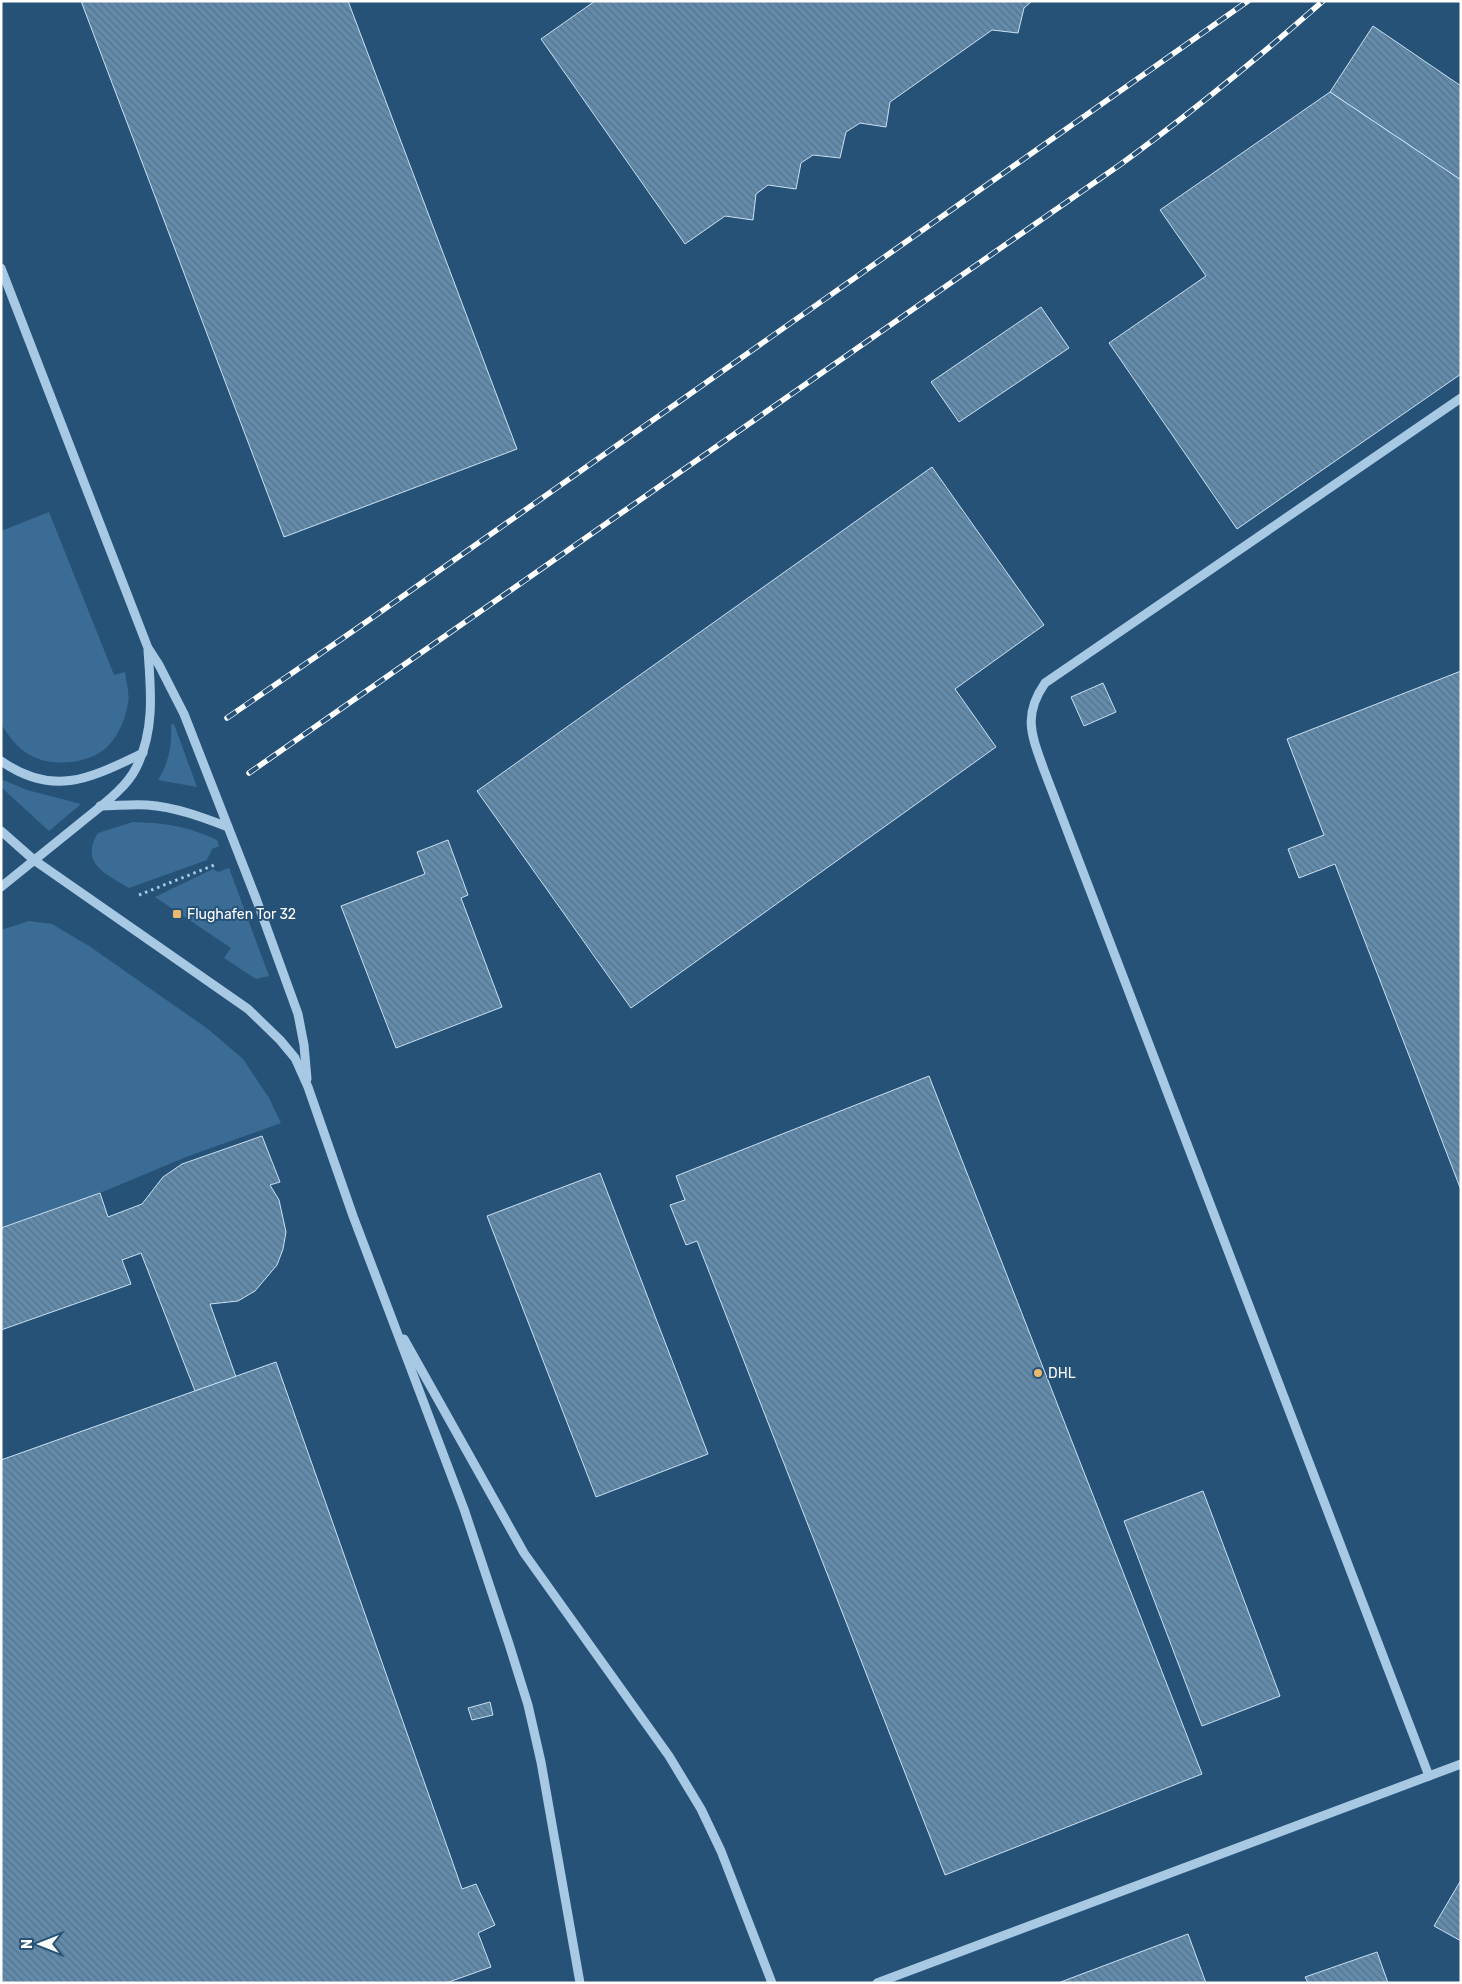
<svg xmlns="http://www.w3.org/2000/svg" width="1462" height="1984" font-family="Rubik,sans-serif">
  <defs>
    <pattern id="building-back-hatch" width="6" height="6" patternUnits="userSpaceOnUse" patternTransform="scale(1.25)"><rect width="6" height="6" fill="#628bac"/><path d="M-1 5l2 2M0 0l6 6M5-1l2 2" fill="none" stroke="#597286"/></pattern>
  </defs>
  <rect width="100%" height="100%" fill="#265278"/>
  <g fill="#3a6c95">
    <path d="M49 512 114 675 125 672C126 682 130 694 128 703 126 718 119 734 109 745 92 764 52 768 30 755 17 748 9 736 1 724V531Z"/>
    <path d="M174 724 197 787 158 780C169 763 172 745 171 725Z"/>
    <polygon points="1,779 27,790 81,804 49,831 1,787"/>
    <path d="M133 822C166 823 187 826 217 840L219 846 212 849 207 860 129 888C107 874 79 864 98 833Z"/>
    <polygon points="229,868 269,976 256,979 224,958 231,948 155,897 213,869 218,872"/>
    <polygon points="29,921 52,924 89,946 208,1029 243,1059 269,1098 281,1123 186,1157 100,1193 1,1228 1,930"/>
  </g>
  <g fill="url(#building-back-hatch)" stroke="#cae1f2">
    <polygon points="81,1 348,1 517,449 284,537"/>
    <polygon points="595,1 1032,1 1024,8 1018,33 992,30 890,102 886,127 860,123 846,132 840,158 813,155 801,163 796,189 768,185 756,194 753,220 725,216 685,244 541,39"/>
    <polygon points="1373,26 1461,86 1461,180 1330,92"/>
    <polygon points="1330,92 1461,180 1461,374 1237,529 1109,343 1206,276 1160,210"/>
    <polygon points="1041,307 1069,348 959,422 931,382"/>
    <polygon points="932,467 1044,625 955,689 996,747 631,1008 477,791"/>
    <polygon points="1461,671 1461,1190 1335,864 1299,878 1288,849 1324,835 1287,739"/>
    <polygon points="1103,683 1116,712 1084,726 1071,697"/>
    <polygon points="448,840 468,895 461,898 502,1007 396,1048 341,906 425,874 417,852"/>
    <polygon points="929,1076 1202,1774 945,1875 697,1241 686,1245 670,1205 685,1200 676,1176"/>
    <polygon points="262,1136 280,1182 270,1185 279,1200 286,1232 283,1249 277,1265 255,1291 238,1301 210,1304 236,1377 195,1391 141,1253 122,1260 131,1284 1,1330 1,1228 100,1193 108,1217 142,1204 163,1177 182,1164"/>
    <polygon points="600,1173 708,1454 596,1497 487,1216"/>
    <polygon points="276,1362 462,1889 476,1884 495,1925 478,1933 491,1967 446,1983 1,1983 1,1460"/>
    <polygon points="1203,1491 1280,1696 1202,1726 1124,1521"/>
    <polygon points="490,1702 493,1715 472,1720 468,1708"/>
    <polygon points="1461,1880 1461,1941 1434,1926"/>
    <polygon points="1188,1934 1206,1983 1058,1983"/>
    <polygon points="1377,1952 1388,1983 1308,1983 1305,1977"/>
  </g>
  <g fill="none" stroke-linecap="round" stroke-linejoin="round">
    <polyline stroke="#a8c9e3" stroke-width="3" stroke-dasharray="2.5 4" stroke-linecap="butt" points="139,895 217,864"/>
    <g stroke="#a8c9e3" stroke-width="9">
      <polyline points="1,268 148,648 159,665 184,714 257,901 298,1014 304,1045 307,1079"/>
      <path d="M1 761C54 798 91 778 143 753"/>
      <path d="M100 806C116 806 131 804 147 805 175 807 202 817 228 827"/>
      <polyline points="1,831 34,860 248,1009 280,1040 295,1058 308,1087 353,1216 464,1509 509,1644 528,1705 541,1762 580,1983"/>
      <path d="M1 887C27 866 53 845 79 824 97 809 126 789 136 768 155 731 151 690 148 651"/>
      <polyline points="404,1339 524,1553 669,1756 701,1809 721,1851 772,1983"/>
      <path d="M1429 1776 1044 770C1032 736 1022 716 1045 683L1461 398"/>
      <polyline points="877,1983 1461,1764"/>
    </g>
    <defs>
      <g id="rail">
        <polyline points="227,718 369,620 1248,1"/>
        <path d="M249 773 1121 164C1191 113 1258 58 1323 1"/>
      </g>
    </defs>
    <use href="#rail" stroke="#fff" stroke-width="5.5"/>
    <use href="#rail" stroke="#265278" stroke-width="4" stroke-dasharray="11" stroke-linecap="butt"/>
  </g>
  <g fill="#ebb96d" stroke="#265278" stroke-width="2">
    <rect x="172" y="909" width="10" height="10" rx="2.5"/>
    <circle cx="1038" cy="1373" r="5"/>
  </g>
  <g text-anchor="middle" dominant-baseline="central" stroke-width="4" stroke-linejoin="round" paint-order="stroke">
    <g font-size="14" fill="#fff" stroke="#265278" text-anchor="start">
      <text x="187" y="914">Flughafen Tor 32</text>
      <text x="1048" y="1373">DHL</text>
    </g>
  </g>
  <rect width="1462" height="1984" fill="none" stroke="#ffffff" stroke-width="5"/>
  <g transform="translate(40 1944) rotate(270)" stroke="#265278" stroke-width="4" paint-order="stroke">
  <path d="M0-4L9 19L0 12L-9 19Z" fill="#ffffff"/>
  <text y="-8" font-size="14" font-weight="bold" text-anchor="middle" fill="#ffffff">N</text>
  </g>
</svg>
